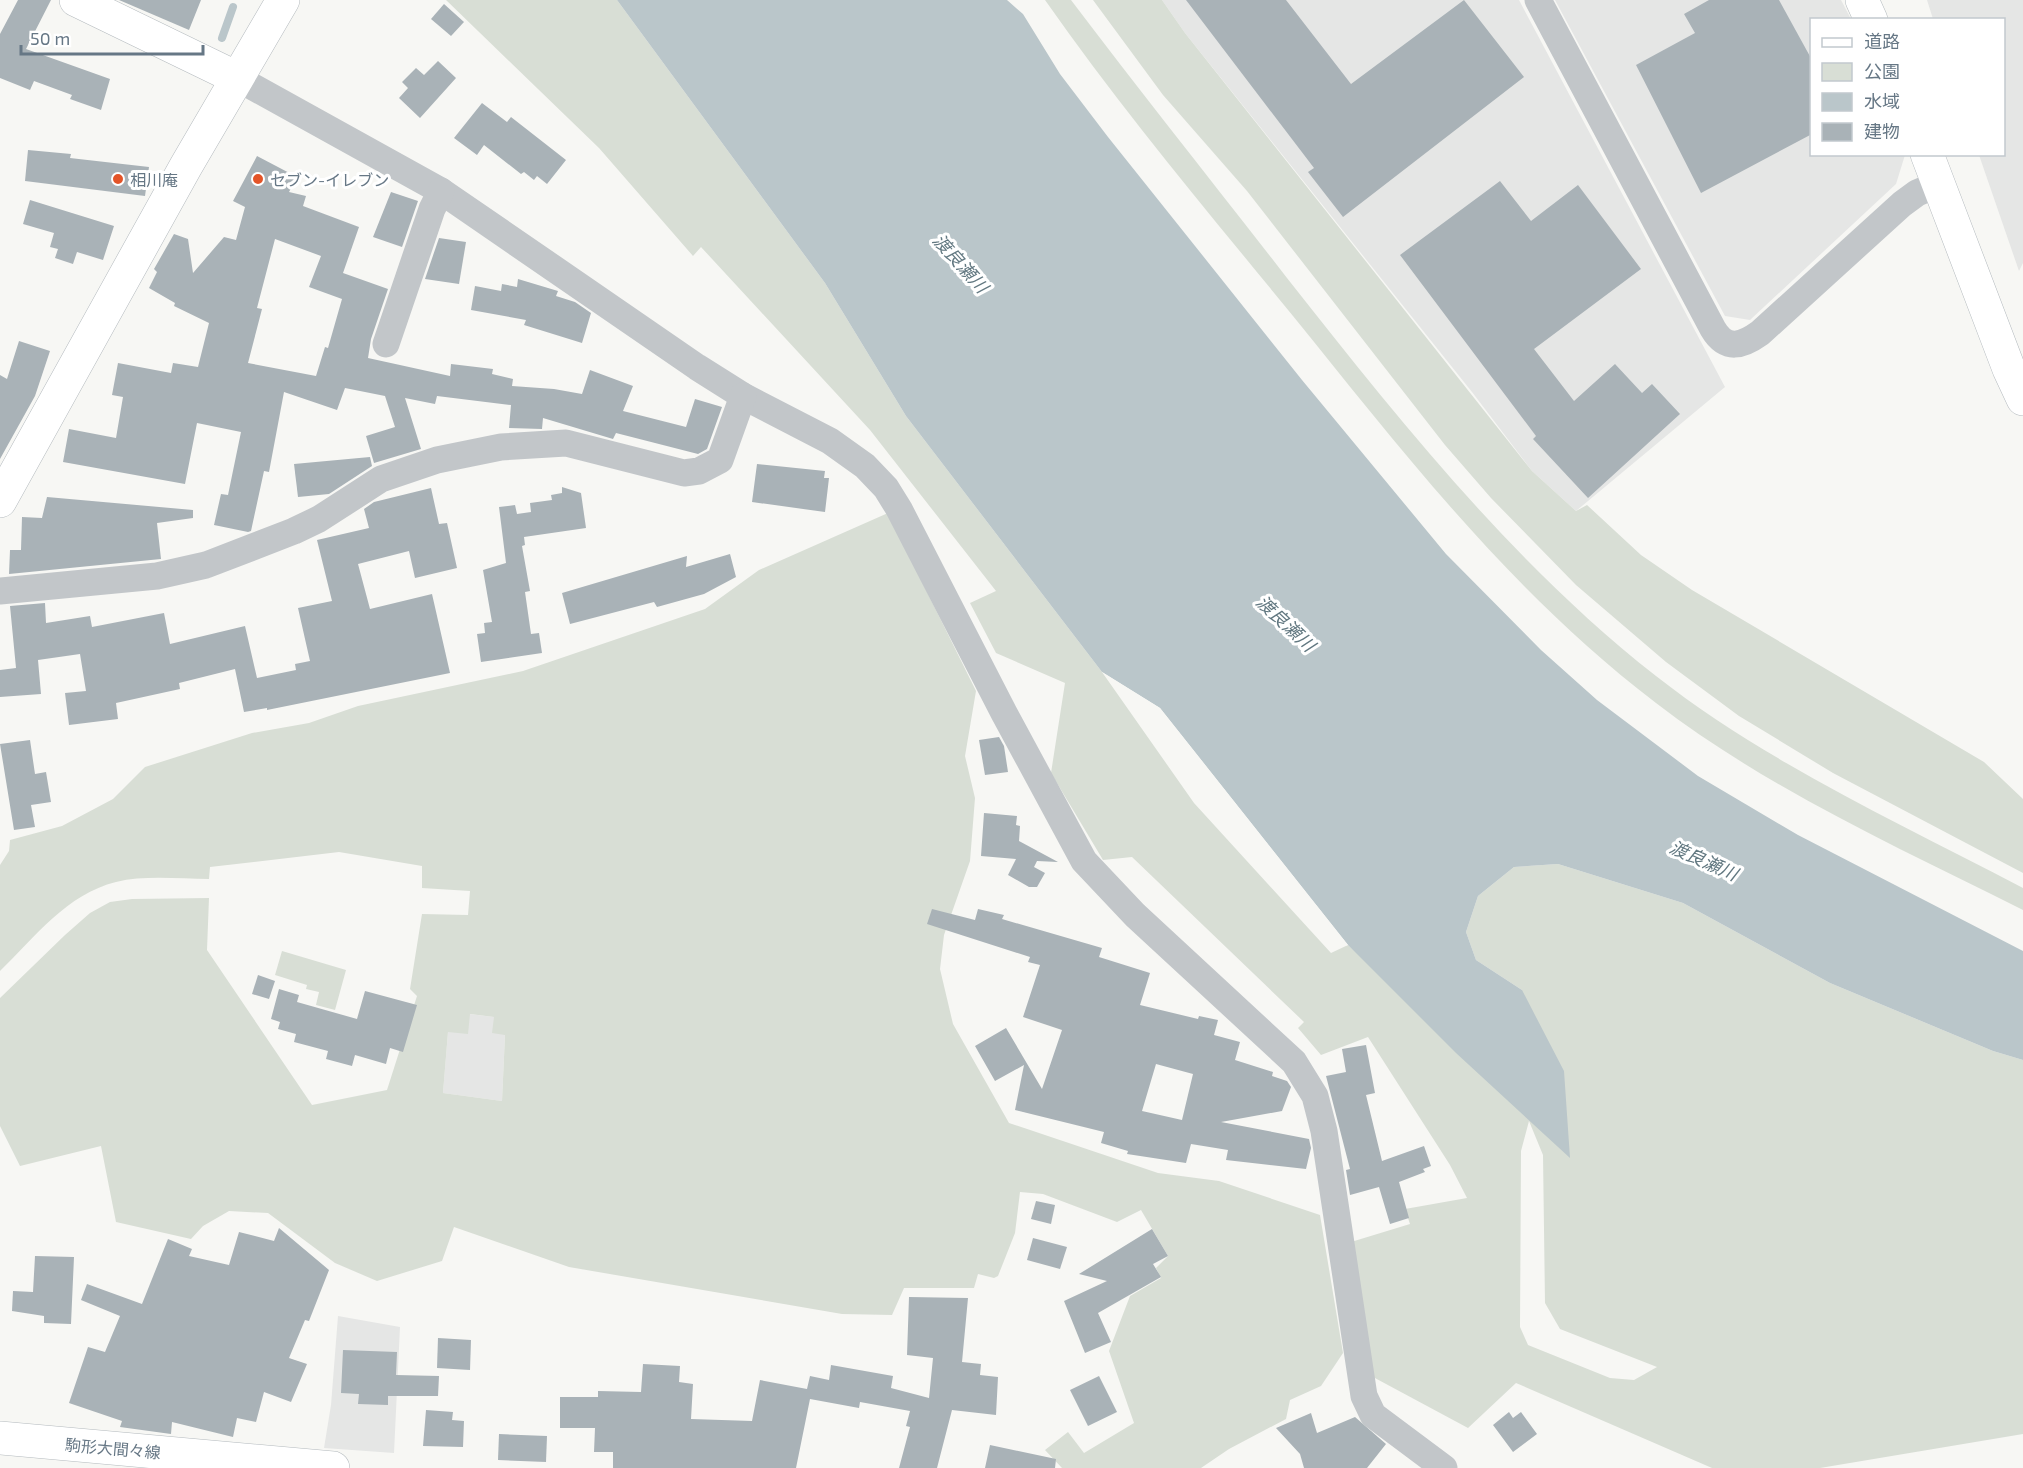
<svg xmlns="http://www.w3.org/2000/svg" width="2023" height="1468" font-family="'Exo 2','Noto Sans JP',sans-serif">
  <rect width="100%" height="100%" fill="#f7f7f4"/>
  <g fill="#e5e6e5">
    <polygon points="1162,0 1519,0 1725,387 1576,511 1532,471 1472,392 1185,33"/>
    <polygon points="1555,0 1841,0 1851,19 1812,20 1812,154 1905,155 1896,184 1750,320 1725,316"/>
    <polygon points="1927,0 2023,0 2023,263 2019,271 1979,155 2004,154 2004,20 1933,19"/>
    <polygon points="469,1014 494,1017 505,1034 502,1101 443,1093 448,1032"/>
    <polygon points="338,1316 400,1327 394,1453 324,1448 331,1405"/>
  </g>
  <g fill="#d8ded5" fill-rule="evenodd">
    <path d="M446 0H617L825 283 906 416 1102 672 1194 803 1331 953 1348 945 1380 974 1522 990 1476 960 1466 932 1478 896 1514 867 1558 864 1683 903 1830 983 1993 1051 2023 1060V1434L1820 1468H1712L1516 1383 1468 1428 1373 1377 1351 1242 1410 1224 1405 1209 1467 1198 1450 1165 1368 1037 1321 1055 1298 1028 1304 1022 1132 857 1103 860 1051 773 1065 683 996 653 970 603 996 591 870 430 701 247 693 256 599 148ZM1529 1121 1543 1155 1545 1303 1560 1329 1657 1367 1634 1380 1610 1378 1528 1345 1520 1327 1521 1151Z"/>
    <path d="M1045 0H1071C1142 94 1215 185 1287 278 1399 420 1513 564 1656 676 1767 763 1899 823 2023 888V910C1897 847 1768 789 1656 703 1509 590 1408 458 1293 316 1208 212 1122 110 1045 0Z"/>
    <polygon points="1093,0 1162,0 1185,33 1532,471 1576,511 1587,505 1641,555 1692,590 1984,762 2023,799 2023,873 1833,773 1739,716 1666,662 1576,585 1491,498 1445,445 1247,191 1163,95"/>
    <path d="M888 513 976 691 965 756 975 798 970 861 944 935 940 969 953 1024 1009 1123 1158 1173 1219 1181 1320 1215 1343 1353 1321 1386 1290 1400 1286 1419 1229 1449 1201 1468H1062L1045 1450 1068 1432 1084 1453 1134 1423 1109 1351 1130 1296 1161 1278 1156 1268 1168 1256 1141 1210 1117 1222 1043 1194 1020 1192 1015 1233 998 1276 994 1278 978 1274 974 1288H904L892 1315 842 1314 569 1267 454 1227 442 1261 377 1281 335 1263 268 1213 229 1211 203 1226 191 1239 116 1222 101 1146 20 1166 0 1126V998L65 935 90 913 110 902 132 899 209 898 207 950 312 1105 387 1090 417 996 410 989 422 914 468 915 470 891 422 888V866L339 852 210 867 209 879C179 879 145 875 116 882 67 894 35 937 0 971V865L9 851 10 840 62 826 113 799 145 767 252 733 309 723 358 706 523 671 705 609 759 570ZM470 1014 494 1017 492 1033 505 1035 502 1101 443 1093 448 1032 468 1034Z"/>
    <polygon points="282,951 346,970 335,1010 316,1005 319,992 306,989 307,985 275,975"/>
  </g>
  <polygon fill="#bac6ca" points="617,0 1007,0 1023,14 1060,74 1108,137 1302,380 1446,554 1541,650 1597,700 1698,776 1798,835 2023,951 2023,1060 1993,1051 1830,983 1683,903 1558,864 1514,867 1478,896 1466,932 1476,960 1522,990 1564,1071 1570,1158 1456,1053 1348,945 1160,708 1102,672 906,416 825,283"/>
  <polygon fill="#f7f7f4" points="1102,672 1160,708 1348,945 1345,946 1158,710 1107,678"/>
  <g fill="none" stroke-linecap="round" stroke-linejoin="round">
    <polyline stroke="#bac6ca" stroke-width="8" points="222,38 233,7"/>
  </g>
  <g fill="#a9b2b7" fill-rule="evenodd">
    <polygon points="18,0 51,0 26,49 110,79 101,110 70,99 72,95 34,81 30,90 0,78 0,34"/>
    <polygon points="119,0 201,0 189,30"/>
    <polygon points="1186,0 1286,0 1351,84 1464,0 1524,77 1343,217 1308,172 1314,168"/>
    <polygon points="1709,0 1779,0 1812,60 1812,134 1701,193 1636,65 1695,33 1684,14"/>
    <polygon points="444,4 464,22 451,36 431,19"/>
    <polygon points="438,61 456,78 420,118 399,98 408,88 402,82 416,68 424,75"/>
    <polygon points="482,103 507,122 511,117 566,160 547,184 537,176 534,180 524,172 521,174 484,145 477,155 454,138"/>
    <polygon points="28,150 71,154 70,158 149,167 145,196 25,181"/>
    <path d="M257 156 297 177 289 192 306 196 303 206 359 227 343 273 388 289 371 339 368 358 450 376 451 364 493 369 492 374 513 379 512 386 554 389 582 394 590 370 633 386 623 411 686 427 695 399 722 407 707 449 698 454 616 433 613 439 543 418 542 429 509 428 511 405 437 396 435 404 405 398 421 449 374 463 366 436 395 427 385 396 345 388 337 410 284 392 269 472 264 471 251 531 248 532 214 525 221 494 228 495 241 432 197 423 185 484 63 462 69 429 116 438 123 397 112 395 118 363 171 373 173 363 198 367 209 323 174 306 175 303 149 288 157 272 154 269 174 234 188 239 193 273 224 237 236 240 245 207 233 201ZM275 239 321 256 309 287 342 299 328 348 325 347 316 376 248 363 262 309 257 308Z"/>
    <polygon points="1500,181 1531,221 1578,185 1641,269 1534,349 1574,401 1615,364 1642,393 1652,384 1680,414 1588,498 1533,439 1536,436 1400,255"/>
    <polygon points="391,192 418,201 402,247 373,237"/>
    <polygon points="30,200 114,226 103,260 77,252 73,264 55,258 58,249 50,247 54,233 23,224"/>
    <polygon points="439,238 466,242 459,284 425,279"/>
    <polygon points="518,279 558,291 556,296 575,302 591,313 582,343 524,325 526,320 471,310 475,286 501,291 502,284 517,287"/>
    <polygon points="19,341 50,351 35,396 0,459 0,375 7,379"/>
    <polygon points="370,457 372,466 329,494 298,497 294,464"/>
    <polygon points="757,464 825,471 824,478 829,478 825,512 752,502"/>
    <polygon points="562,487 581,493 586,528 524,537 525,545 522,546 530,591 525,592 531,634 539,633 542,653 481,662 477,634 485,633 484,623 492,622 483,570 506,563 499,507 515,505 517,514 531,512 530,503 552,500 551,495 562,493"/>
    <polygon points="431,488 439,524 447,523 457,568 415,578 409,551 358,564 370,609 432,594 450,673 267,710 267,708 244,712 235,669 179,683 180,689 116,703 118,719 69,725 65,693 86,691 80,654 38,660 41,694 0,697 0,670 16,668 10,606 45,603 46,623 90,616 92,627 164,613 170,644 245,626 257,678 296,670 295,664 310,661 298,608 332,601 317,540 369,528 364,509 374,502"/>
    <polygon points="47,497 193,510 193,518 157,523 161,559 9,574 10,550 21,550 22,517 42,518"/>
    <polygon points="730,554 736,577 704,594 657,607 654,602 570,624 562,593 687,556 686,567"/>
    <polygon points="999,737 1004,746 1008,772 985,775 979,740"/>
    <polygon points="30,740 35,774 46,772 51,802 31,805 35,827 14,830 0,744"/>
    <polygon points="984,813 1017,816 1016,825 1020,826 1019,841 1058,862 1037,861 1034,867 1045,873 1037,887 1029,887 1008,875 1016,859 981,856"/>
    <path d="M932 909 975 920 978 909 1004 915 1002 919 1102 948 1099 957 1150 973 1140 1005 1198 1019 1199 1016 1218 1020 1214 1035 1240 1042 1235 1060 1273 1072 1272 1076 1287 1081 1291 1087 1282 1111 1221 1122 1309 1139 1311 1148 1306 1169 1226 1160 1228 1150 1191 1144 1186 1163 1127 1154 1128 1151 1101 1143 1104 1132 1015 1110 1024 1065 995 1081 975 1046 1006 1028 1042 1089 1062 1030 1023 1017 1040 965 1028 962 1030 957 927 924ZM1156 1064 1193 1074 1182 1120 1142 1111Z"/>
    <polygon points="258,975 275,981 269,999 252,994"/>
    <polygon points="279,989 299,995 297,1002 357,1019 365,991 417,1005 403,1052 390,1048 386,1064 355,1055 352,1066 326,1059 328,1051 294,1042 296,1034 278,1029 280,1022 271,1019"/>
    <polygon points="1366,1045 1375,1093 1366,1095 1382,1161 1424,1146 1431,1166 1423,1169 1425,1172 1399,1182 1409,1218 1390,1224 1379,1187 1350,1195 1346,1170 1350,1169 1326,1076 1346,1072 1342,1049"/>
    <polygon points="1036,1201 1055,1205 1051,1224 1031,1219"/>
    <polygon points="279,1228 329,1270 309,1321 305,1320 289,1358 307,1364 291,1402 264,1392 256,1422 237,1418 233,1437 172,1422 171,1434 120,1427 122,1421 69,1403 88,1347 105,1352 120,1316 81,1300 87,1284 142,1304 168,1239 192,1249 189,1256 229,1265 239,1232 274,1241"/>
    <polygon points="1152,1229 1168,1256 1153,1264 1161,1277 1098,1313 1111,1342 1085,1353 1064,1301 1107,1281 1079,1274"/>
    <polygon points="1033,1238 1067,1247 1060,1269 1027,1260"/>
    <polygon points="35,1256 74,1257 71,1324 44,1323 44,1316 12,1311 13,1291 33,1292"/>
    <polygon points="909,1297 968,1298 962,1362 981,1364 980,1375 998,1377 996,1415 952,1410 937,1468 899,1468 910,1427 906,1426 910,1411 860,1402 859,1408 810,1399 796,1468 613,1468 613,1452 594,1452 595,1428 560,1428 560,1397 598,1397 598,1391 641,1392 643,1364 680,1366 679,1382 693,1384 691,1419 752,1421 760,1380 807,1389 810,1376 829,1380 831,1365 893,1376 891,1388 929,1398 933,1358 907,1355"/>
    <polygon points="438,1338 471,1340 470,1370 437,1368"/>
    <polygon points="343,1350 397,1352 396,1375 439,1376 438,1396 388,1396 388,1405 358,1404 359,1394 341,1393"/>
    <polygon points="1099,1376 1117,1412 1088,1426 1070,1390"/>
    <polygon points="426,1410 453,1412 452,1420 464,1421 463,1447 423,1446"/>
    <polygon points="1509,1412 1513,1418 1521,1412 1537,1434 1513,1452 1493,1425"/>
    <polygon points="1311,1413 1317,1433 1355,1417 1386,1444 1367,1468 1304,1468 1300,1454 1276,1428"/>
    <polygon points="499,1434 547,1436 546,1462 498,1460"/>
    <polygon points="990,1445 1056,1459 1055,1468 985,1468"/>
  </g>
  <g fill="none" stroke-linecap="round" stroke-linejoin="round">
    <defs>
      <g id="secondary">
        <polyline points="76,0 237,78"/>
        <polyline points="1862,0 1871,20"/>
        <polyline points="1927,154 2009,369 2023,399"/>
        <polyline points="0,501 186,166 283,0"/>
        <polyline points="0,1438 333,1468"/>
      </g>
    </defs>
    <use href="#secondary" stroke="#b4babe" stroke-width="34"/>
    <g stroke="#c2c6c9" stroke-width="27">
      <path d="M1538 0 1713 329C1726 351 1742 346 1760 333L1902 204 1917 193 1938 184"/>
      <polyline points="237,78 441,191 697,367 743,396 830,441 865,466 886,488 899,509 1004,713 1084,861 1135,915 1294,1062 1315,1096 1324,1131 1364,1396 1373,1415 1444,1468"/>
      <polyline points="386,344 432,209 441,191"/>
      <polyline points="0,591 157,576 206,565 294,531 319,519 381,479 437,460 501,447 566,443 684,473 699,471 720,460 743,396"/>
    </g>
    <use href="#secondary" stroke="#fff" stroke-width="33"/>
  </g>
  <g fill="#e35428" stroke="#fff" stroke-width="2">
    <circle cx="118" cy="179" r="6"/>
    <circle cx="258" cy="179" r="6"/>
  </g>
  <g text-anchor="middle" dominant-baseline="central" stroke-width="6" stroke-linejoin="round" paint-order="stroke">
    <g font-size="16" fill="#667785" stroke="#fff" text-anchor="start">
      <text x="130" y="179">相川庵</text>
      <text x="270" y="179">セブン-イレブン</text>
    </g>
    <g font-size="16" fill="#667785" stroke="#fff">
      <text transform="translate(113 1448) rotate(5)">駒形大間々線</text>
    </g>
    <g font-size="18" font-style="italic" fill="#627881" stroke="#fff">
      <text transform="translate(961 263) rotate(48)">渡良瀬川</text>
      <text transform="translate(1286 623) rotate(43)">渡良瀬川</text>
      <text transform="translate(1704 860) rotate(24)">渡良瀬川</text>
    </g>
  </g>
  <rect x="1810" y="18" width="195" height="138" fill="#ffffff" stroke="#c2c9ce" stroke-width="1.5"/>
  <rect x="1822" y="38" width="30" height="9" fill="#ffffff" stroke="#c2c9ce" stroke-width="1.5"/>
  <text x="1864" y="48" font-size="18" fill="#667785">道路</text>
  <rect x="1822" y="63" width="30" height="18" fill="#d8ded5" stroke="#c2c9ce" stroke-width="1.5"/>
  <text x="1864" y="78" font-size="18" fill="#667785">公園</text>
  <rect x="1822" y="93" width="30" height="18" fill="#bac6ca" stroke="#c2c9ce" stroke-width="1.5"/>
  <text x="1864" y="108" font-size="18" fill="#667785">水域</text>
  <rect x="1822" y="123" width="30" height="18" fill="#a9b2b7" stroke="#c2c9ce" stroke-width="1.5"/>
  <text x="1864" y="138" font-size="18" fill="#667785">建物</text>
  <path d="M21 45v9h182v-9" fill="none" stroke="#667785" stroke-width="3"/>
  <text x="30" y="45" font-size="18" fill="#667785" stroke="#ffffff" stroke-width="4.5" paint-order="stroke">50 m</text>
</svg>
